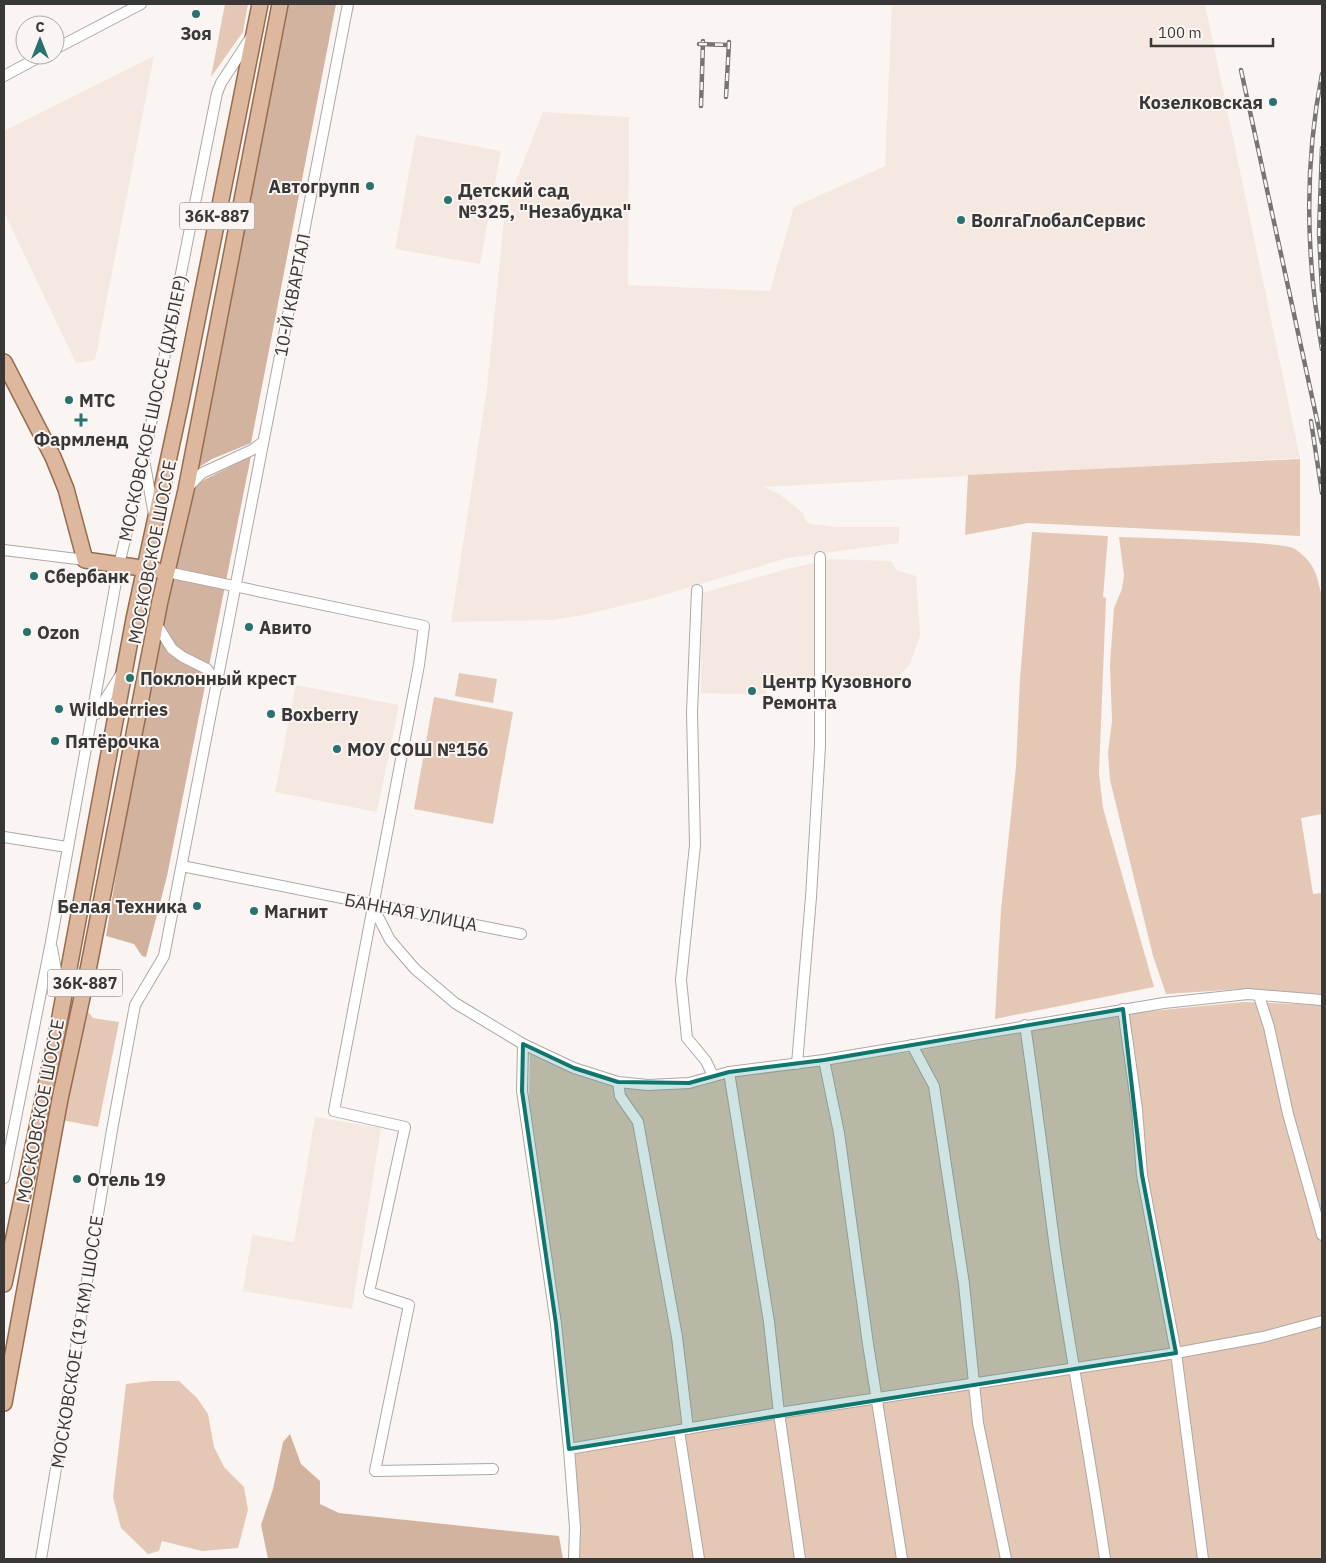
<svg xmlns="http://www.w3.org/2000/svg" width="1326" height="1563" font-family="'IBM Plex Sans',sans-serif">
  <rect width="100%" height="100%" fill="#faf5f2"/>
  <g fill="#f5e8e1">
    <polygon points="892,4 1205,4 1300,458 764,487 778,493 803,513 807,523 836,527 899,527 899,543 787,558 650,599 583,615 554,620 451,622 487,388 505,209 543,112 629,117 628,285 770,291 794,207 885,166"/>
    <polygon points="154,56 95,360 76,363 4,212 4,131"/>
    <polygon points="416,135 501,151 480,264 395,249"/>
    <polygon points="831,559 891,561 896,570 916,576 920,635 910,664 893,683 767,684 766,695 701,693 702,593 787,569"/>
    <polygon points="296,685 399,705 377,812 275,792"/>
    <polygon points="315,1117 381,1128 352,1309 243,1291 252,1235 294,1242"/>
  </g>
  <g fill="#e4c7b4">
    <polygon points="225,4 248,4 243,32 211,77"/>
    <polygon points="1300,459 1300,536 1028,523 965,535 968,475"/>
    <polygon points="1032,532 1108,536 1103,597 1106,598 1099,773 1103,808 1154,987 995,1019 1001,910 1016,767 1020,679"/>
    <path d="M1119 537C1143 538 1285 541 1295 549 1315 563 1317 575 1322 597V814L1301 818 1313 894 1322 893V994L1243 989 1166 994 1153 956 1110 780 1108 753 1112 721 1110 664 1114 608 1122 589 1124 575Z"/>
    <polygon points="459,673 497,679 493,703 455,696"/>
    <polygon points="434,697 513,712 493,824 414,809"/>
    <polygon points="1243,1002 1322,1005 1322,1559 576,1559 578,1510 532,1151 529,1100 530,1048 572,1071 669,1085 911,1052 1122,1014"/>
    <polygon points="85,1008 93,1018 119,1022 98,1127 62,1120"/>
    <polygon points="151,1381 179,1381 197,1398 208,1414 214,1447 224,1467 244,1487 248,1510 238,1548 202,1551 162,1541 159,1551 148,1554 121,1528 113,1497 126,1384"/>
  </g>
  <g fill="#d2b3a0">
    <polygon points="282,4 336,4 251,443 212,459 188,474"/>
    <polygon points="251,456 167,876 146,957 142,956 134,944 106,936 157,625 184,497 198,483"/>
    <polygon points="290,1434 301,1464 320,1481 320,1504 339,1513 559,1536 563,1559 268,1559 261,1525 273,1489 283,1442"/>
  </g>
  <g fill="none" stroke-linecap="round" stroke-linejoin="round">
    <defs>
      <g id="minor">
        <polyline points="55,49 141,4"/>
        <polyline points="4,76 43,55"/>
        <polyline points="145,465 154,515"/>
        <polyline points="188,487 202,473 252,450 263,442"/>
        <polyline points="4,550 85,560"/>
        <polyline points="167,572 424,626 419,665 334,1111 405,1127 369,1292 409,1305 375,1471 493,1469"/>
        <polyline points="697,590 692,712 695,845 681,980 687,1038 706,1061 713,1076"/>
        <polyline points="157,625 172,649 183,657 207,669 218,685"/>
        <polyline points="96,714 120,676"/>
        <polyline points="4,837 67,847"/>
        <polyline points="182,866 521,934"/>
        <polyline points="372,905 390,940 415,969 455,1003 523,1044 574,1068 618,1082 648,1085 689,1083 729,1072 824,1060 1164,1003 1248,994 1322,1000"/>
        <polyline points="52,948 61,998"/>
        <polyline points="1259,996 1269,1027 1288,1114 1322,1235"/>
        <polyline points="1123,1009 1137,1109 1142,1175 1176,1353 1203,1559"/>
        <path d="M1025 1025C1036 1099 1045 1173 1055 1248 1070 1352 1090 1455 1105 1559"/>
        <polyline points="523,1044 522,1091 556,1324 569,1449 575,1527 574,1559"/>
        <polyline points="912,1045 934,1086 964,1284 978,1423 1006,1559"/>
        <polyline points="824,1060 839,1133 868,1344 902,1559"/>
        <polyline points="797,1064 811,897 820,746 820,557"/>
        <polyline points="729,1072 769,1322 779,1413 800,1559"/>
        <polyline points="618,1082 620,1096 638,1122 677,1337 688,1429"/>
        <polyline points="4,1178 51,942 119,565 144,459 217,93 221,83 251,37"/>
        <polyline points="679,1431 699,1559"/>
        <polyline points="569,1449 779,1413 1176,1353 1263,1337 1322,1321"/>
        <path d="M41 1559 112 1130 135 1005 164 956C228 639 284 321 348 4"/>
      </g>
      <g id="primary">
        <polyline points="4,362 53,457 66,489 85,560 156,570"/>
        <polyline points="4,1284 56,1038 134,619 181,401 260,4"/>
        <polyline points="4,1403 60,1099 89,965 160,601 186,490 280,4"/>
      </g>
    </defs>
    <use href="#minor" stroke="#ada8a5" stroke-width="12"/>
    <use href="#primary" stroke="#966c4f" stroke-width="18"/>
    <use href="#minor" stroke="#fff" stroke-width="10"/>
    <use href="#primary" stroke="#ddb89e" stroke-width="15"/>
    <defs>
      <g id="rail">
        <polyline points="699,44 728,45"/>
        <polyline points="1241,70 1322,443"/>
        <path d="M1322 74C1304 165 1306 258 1322 349"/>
        <polyline points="726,97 729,42"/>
        <polyline points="701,106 703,41"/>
        <polyline points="1322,148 1319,233 1322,291"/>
        <polyline points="1311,421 1322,493"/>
      </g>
    </defs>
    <use href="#rail" stroke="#777472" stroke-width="4.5"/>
    <use href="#rail" stroke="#faf5f2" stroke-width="2.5" stroke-dasharray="8" stroke-linecap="butt"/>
  </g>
  <path fill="#0f766e" fill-opacity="0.2" stroke="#0f766e" stroke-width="4" stroke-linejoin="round" d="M1123 1009 1142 1175 1176 1353 569 1449 556 1324 522 1091 523 1044 574 1068 618 1082 689 1083 729 1072 824 1060Z"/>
  <g fill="#287270" stroke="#faf5f2" stroke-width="2">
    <circle cx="196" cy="14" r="5"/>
    <circle cx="1273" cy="102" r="5"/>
    <circle cx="370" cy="186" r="5"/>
    <circle cx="448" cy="200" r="5"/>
    <circle cx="961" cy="220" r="5"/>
    <circle cx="69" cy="400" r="5"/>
    <path d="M78.5 412.5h5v5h5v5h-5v5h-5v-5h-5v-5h5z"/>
    <circle cx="34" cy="576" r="5"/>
    <circle cx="249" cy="627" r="5"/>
    <circle cx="27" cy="632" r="5"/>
    <circle cx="130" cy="678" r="5"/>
    <circle cx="752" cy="691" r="5"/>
    <circle cx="59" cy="709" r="5"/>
    <circle cx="271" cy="714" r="5"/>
    <circle cx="55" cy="741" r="5"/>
    <circle cx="337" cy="749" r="5"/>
    <circle cx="197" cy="906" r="5"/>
    <circle cx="254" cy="911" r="5"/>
    <circle cx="77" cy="1179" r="5"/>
  </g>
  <g text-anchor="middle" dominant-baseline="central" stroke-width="4" stroke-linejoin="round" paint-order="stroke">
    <g fill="#faf5f2" stroke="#74716e" stroke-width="1">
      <rect x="179.5" y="202.5" width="75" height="27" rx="4"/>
      <rect x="47.5" y="969.5" width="75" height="27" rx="4"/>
    </g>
    <g font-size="16" font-weight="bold" fill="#3a3836">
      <text x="217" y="216">36К-887</text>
      <text x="85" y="983">36К-887</text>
    </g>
    <g font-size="18" font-weight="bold" fill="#3a3836" stroke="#faf5f2" text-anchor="start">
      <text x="196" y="33" text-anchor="middle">Зоя</text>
      <text x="1263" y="102" text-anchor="end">Козелковская</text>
      <text x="360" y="186" text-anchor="end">Автогрупп</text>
      <text x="458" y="190">Детский сад<tspan x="458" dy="21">№325, "Незабудка"</tspan></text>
      <text x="971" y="220">ВолгаГлобалСервис</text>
      <text x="79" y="400">МТС</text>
      <text x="81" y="439" text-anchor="middle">Фармленд</text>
      <text x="44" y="576">Сбербанк</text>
      <text x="259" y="627">Авито</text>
      <text x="37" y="632">Ozon</text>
      <text x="140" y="678">Поклонный крест</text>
      <text x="762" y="681">Центр Кузовного<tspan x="762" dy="21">Ремонта</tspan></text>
      <text x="69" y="709">Wildberries</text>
      <text x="281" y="714">Boxberry</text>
      <text x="65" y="741">Пятёрочка</text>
      <text x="347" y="749">МОУ СОШ №156</text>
      <text x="187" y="906" text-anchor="end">Белая Техника</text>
      <text x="264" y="911">Магнит</text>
      <text x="87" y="1179">Отель 19</text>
    </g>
    <g font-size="18" fill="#3a3836" stroke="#faf5f2">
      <text transform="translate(292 295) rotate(-79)">10-Й КВАРТАЛ</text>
      <text transform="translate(153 408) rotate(-78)">МОСКОВСКОЕ ШОССЕ (ДУБЛЕР)</text>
      <text transform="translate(152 552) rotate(-79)">МОСКОВСКОЕ ШОССЕ</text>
      <text transform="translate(411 912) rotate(11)">БАННАЯ УЛИЦА</text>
      <text transform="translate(40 1111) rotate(-79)">МОСКОВСКОЕ ШОССЕ</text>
      <text transform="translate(77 1342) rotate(-81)">МОСКОВСКОЕ (19 КМ) ШОССЕ</text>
    </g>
  </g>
  <rect width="1326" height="1563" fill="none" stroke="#3a3836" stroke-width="10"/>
  <g transform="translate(40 40)"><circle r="24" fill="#faf5f2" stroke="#ada9a7"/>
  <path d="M0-4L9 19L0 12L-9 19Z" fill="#287270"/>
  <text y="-8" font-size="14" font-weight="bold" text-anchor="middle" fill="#3a3836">С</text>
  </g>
  <path d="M1151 38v8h122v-8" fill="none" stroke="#3a3836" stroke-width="2.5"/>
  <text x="1158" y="38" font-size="15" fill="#3a3836" stroke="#faf5f2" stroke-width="4" paint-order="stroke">100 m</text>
</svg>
